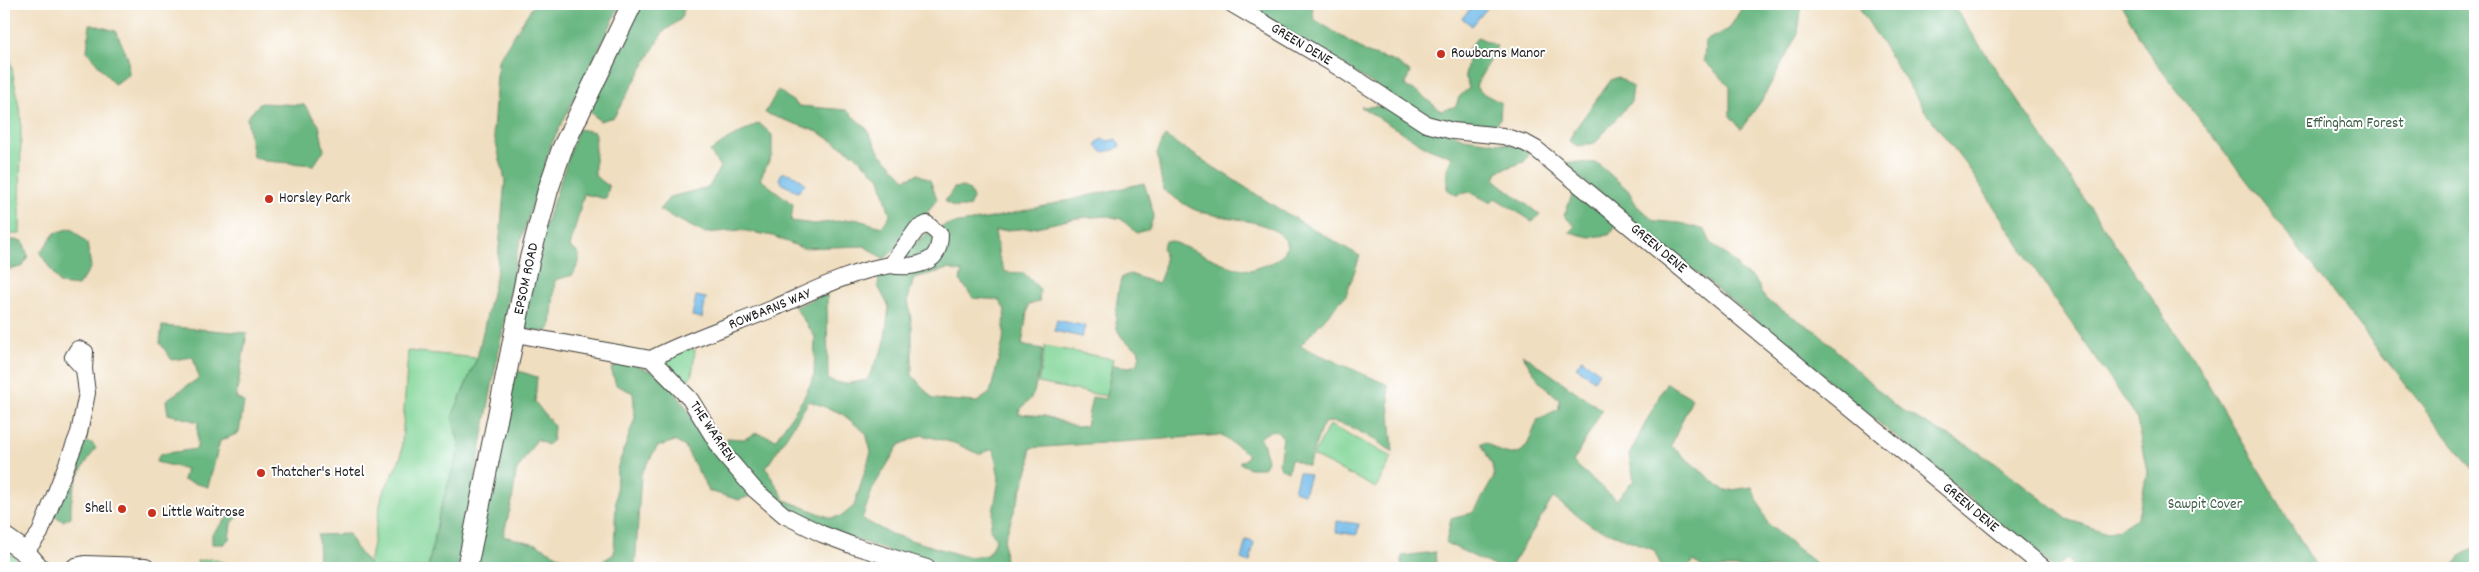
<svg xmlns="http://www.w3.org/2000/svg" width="2479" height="572" font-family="Dekko,sans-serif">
  <rect width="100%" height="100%" fill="#fff"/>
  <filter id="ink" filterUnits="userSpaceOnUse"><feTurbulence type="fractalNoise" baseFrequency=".02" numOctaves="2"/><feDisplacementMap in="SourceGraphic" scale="10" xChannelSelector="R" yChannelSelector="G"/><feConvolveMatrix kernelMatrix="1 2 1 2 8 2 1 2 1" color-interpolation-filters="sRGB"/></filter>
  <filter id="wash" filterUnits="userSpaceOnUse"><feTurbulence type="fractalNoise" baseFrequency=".0096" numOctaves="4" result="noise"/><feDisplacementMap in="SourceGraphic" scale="20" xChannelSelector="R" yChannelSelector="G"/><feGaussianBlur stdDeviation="1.12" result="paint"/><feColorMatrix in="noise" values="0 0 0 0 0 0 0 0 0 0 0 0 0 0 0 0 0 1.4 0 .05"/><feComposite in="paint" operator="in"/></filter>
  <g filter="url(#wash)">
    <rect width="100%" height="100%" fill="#f0dec0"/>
    <g fill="#81d598" stroke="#4e785a">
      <polygon points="4,25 21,118 20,234 4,234"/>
      <polygon points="1045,346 1113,359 1106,396 1038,383"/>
      <polygon points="692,348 695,350 692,376 687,380 680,380 665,361 667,356"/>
      <polygon points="408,351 477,358 452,417 460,447 440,510 428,568 372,568 369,564 382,495 401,457"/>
      <polygon points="1329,425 1392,457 1376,488 1313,456"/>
      <polygon points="4,546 17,560 20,568 4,568"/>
      <polygon points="211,559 244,568 199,568 197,561"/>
    </g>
    <g fill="#68b680" stroke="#42694e" fill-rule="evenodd">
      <polygon points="534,4 621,4 551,145 517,253 458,568 428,568 440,510 460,447 452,417 477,358 497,271 505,180 493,131 498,60"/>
      <polygon points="639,4 685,4 681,19 663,32 614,117 600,121 588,110"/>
      <polygon points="1249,4 1312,5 1314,19 1368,53 1395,62 1410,72 1405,86 1419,93 1441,111 1456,106 1459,97 1469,88 1465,75 1468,61 1465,53 1478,37 1497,46 1476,86 1479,91 1501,103 1500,118 1493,133 1427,118 1261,14"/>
      <polygon points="1744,4 1802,4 1798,33 1762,100 1741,129 1730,116 1730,86 1704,61 1705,41 1729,29"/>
      <polygon points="1857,4 1952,4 2194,360 2317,568 2070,568 2073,565 2066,558 2057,568 2054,568 1738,306 1566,167 1569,162 1597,163 1628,190 1637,206 1656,221 1680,223 1705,230 1711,243 1737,264 1739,270 1753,278 1759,286 1760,292 1769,302 1817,332 1894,405 1935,429 1967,445 2001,467 2067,519 2107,533 2119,529 2138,517 2147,472 2136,416 2053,297 1968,167 1925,111"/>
      <polygon points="2121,4 2475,4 2475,472 2356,322 2149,54"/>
      <polygon points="90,24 116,31 128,58 129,75 114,84 87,51"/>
      <polygon points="1618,77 1633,87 1631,102 1595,143 1578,146 1569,141 1575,129 1611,80"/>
      <polygon points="778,90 799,106 846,110 867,129 879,152 905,179 918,174 930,180 937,199 925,216 903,234 897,248 884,259 864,246 802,248 773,236 741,230 704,233 659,210 670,197 709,187 720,167 710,152 727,140 759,123 772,135 772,155 760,179 793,204 791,221 814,224 855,219 882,227 890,215 880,178 854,154 818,132 765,113"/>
      <polygon points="260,103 304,105 319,125 324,150 314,165 265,161 253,157 247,118"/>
      <polygon points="1385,106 1464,138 1520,146 1529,154 1524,162 1498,171 1495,180 1540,215 1532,221 1495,198 1491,203 1470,192 1456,195 1447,189 1447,169 1452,157 1424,146 1361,107"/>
      <polygon points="578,129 595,132 595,176 609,186 606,199 584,194 570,247 579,254 579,262 573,275 555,280 551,327 545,332 526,330 522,325 534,258"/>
      <path d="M1165 136 1284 212 1360 256 1346 295 1300 346 1388 385 1393 452C1378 442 1341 417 1324 423L1321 429 1308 466 1291 459 1288 472 1281 468 1279 463 1283 437 1277 432 1270 431 1259 438 1264 445 1267 461 1263 468H1249L1240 463V461L1245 460 1248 455C1240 446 1229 443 1222 435L1030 448V464L1004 541 1005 568H937L805 522 769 496 727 448V438L744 439 757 433 776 439 803 399 814 377 815 337 795 307 827 293 828 380 845 384 867 380 884 346 889 307 878 286 879 275 927 233 946 225 992 218 1144 183 1154 215 1149 229 1137 233 1121 219 1108 216 1077 218 1032 228 995 231 999 257 1005 272 1024 273 1040 289 1039 302 1028 305 1022 345 1043 349C1040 363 1038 379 1034 392 1031 402 1021 405 1018 414L1045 416 1077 427 1086 426 1092 397 1105 399 1113 365 1129 367 1136 365 1140 356 1138 349C1130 345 1122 340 1118 331 1113 322 1118 286 1122 277L1130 274 1158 284C1164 271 1167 261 1162 248L1165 241H1171L1232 267 1250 270 1271 263 1283 255 1288 245C1275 216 1220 221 1193 209 1183 204 1173 196 1163 190L1157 153ZM948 269 962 272 960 280 973 298 999 300 1005 310 1003 342 990 393 977 402 933 399 912 375V326L908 299 914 278ZM809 401 841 413 866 433 871 452 854 506 842 516 831 518 785 500 766 468ZM922 435 954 443 979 454 994 449 999 479 990 530 996 539 988 555 967 557 891 534 862 519 873 488 899 445Z"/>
      <polygon points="963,187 969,190 973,198 969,207 954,207 945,201 954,188"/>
      <polygon points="1574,190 1617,224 1609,235 1589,237 1569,232 1575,226 1564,216"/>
      <polygon points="71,228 87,243 91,267 78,286 60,284 40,253 55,233"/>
      <polygon points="4,239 23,241 28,256 22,267 4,270"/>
      <polygon points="162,326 247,333 236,398 244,402 239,433 220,441 208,487 183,480 186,469 156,462 160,454 197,449 198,422 168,414 166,400 199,378 193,357 172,360 160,343"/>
      <path d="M1522 354 1602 410 1573 462 1616 500 1634 480 1629 455 1666 383 1692 398 1671 446 1725 491 1752 487 1768 524 1821 568H1703L1694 561 1687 568H1662L1654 550 1592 526 1553 498 1510 568H1498L1446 543 1451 519 1472 513 1477 507 1494 477 1492 465 1481 443C1487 441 1489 445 1494 448 1525 465 1528 443 1538 419L1559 409V399L1540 382Z"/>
      <polygon points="624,361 654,372 672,388 750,496 739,500 709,491 685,447 675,441 657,447 641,474 635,568 474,568 512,378 519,371 537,377 535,402 554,426 553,440 547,445 537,439 516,472 512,502 503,536 536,544 567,560 592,568 614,554 617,469 635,418 633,393 616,385 611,369"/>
      <path d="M82 442 92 443 96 448C79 472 70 487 71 517L63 521 53 515Z"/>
      <polygon points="233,511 240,515 231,524 229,539 224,544 212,544 212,534"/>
      <polygon points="349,534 355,547 372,568 319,568 318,535"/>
      <polygon points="2475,548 2475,568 2453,568 2461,555"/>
      <polygon points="1435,552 1437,568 1402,568 1402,556"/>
    </g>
    <g fill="#70bae9" stroke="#466b82">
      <polygon points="1475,4 1484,4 1488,7 1472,26 1462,18"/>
      <polygon points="1103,139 1108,141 1116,139 1120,146 1114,150 1102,152 1096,146 1098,141"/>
      <path d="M782 173C790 172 802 178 805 185L798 192 782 184 779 179Z"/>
      <polygon points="696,296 706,298 702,318 692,316"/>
      <polygon points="1057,320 1085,326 1082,337 1054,331"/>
      <polygon points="1582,359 1599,372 1594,380 1576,367"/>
      <polygon points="1299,472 1310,475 1304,494 1294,491"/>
      <polygon points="1337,521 1359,524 1357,535 1336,532"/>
      <polygon points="1246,540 1254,542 1250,562 1241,559"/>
    </g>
  </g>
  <g filter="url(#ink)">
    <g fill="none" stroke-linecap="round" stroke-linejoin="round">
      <defs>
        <g id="minor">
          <polyline points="1232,4 1335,65 1426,124 1453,131 1503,136 1525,143 1536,149 2044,568"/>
          <polyline points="515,334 651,359 690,399 724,454 755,490 784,515 822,534 851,545 927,568"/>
          <path d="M651 359C689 339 731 326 772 309 809 293 850 271 891 265L917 229 927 224 940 235C940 242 938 252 933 257 923 266 903 268 891 265"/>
          <polyline points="25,552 40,533 79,433 87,393 84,369 73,357 78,349 85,352 84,369"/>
        </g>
        <g id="major">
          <polyline points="4,537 25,552 39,568"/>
          <polyline points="76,568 85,566 145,568"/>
          <polyline points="467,568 529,262 548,190 562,149 632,4"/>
        </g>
      </defs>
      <use href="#minor" stroke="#3c3935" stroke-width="18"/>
      <use href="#major" stroke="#3c3935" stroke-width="22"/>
      <use href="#minor" stroke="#fff" stroke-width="16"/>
      <use href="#major" stroke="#fff" stroke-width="20"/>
    </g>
  </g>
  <g fill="#c8321e" stroke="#fff" stroke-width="2">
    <circle cx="1441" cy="54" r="5"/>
    <circle cx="269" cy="199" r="5"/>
    <circle cx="261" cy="473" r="5"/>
    <circle cx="122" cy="509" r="5"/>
    <circle cx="152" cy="513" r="5"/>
  </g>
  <g text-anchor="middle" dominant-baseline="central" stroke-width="4" stroke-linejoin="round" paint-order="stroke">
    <g font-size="15" fill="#1c1c1c" stroke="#fff">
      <text transform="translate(1301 45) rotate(31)">GREEN DENE</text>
      <text transform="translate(1658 249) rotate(40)">GREEN DENE</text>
      <text transform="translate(527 279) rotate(-78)">EPSOM ROAD</text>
      <text transform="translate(770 310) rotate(-22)">ROWBARNS WAY</text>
      <text transform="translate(712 432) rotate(56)">THE WARREN</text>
      <text transform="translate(1970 508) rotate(40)">GREEN DENE</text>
    </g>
    <g font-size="15" fill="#1c1c1c" stroke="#fff" text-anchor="start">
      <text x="1451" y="54">Rowbarns Manor</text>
      <text x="279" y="199">Horsley Park</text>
      <text x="271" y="473">Thatcher's Hotel</text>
      <text x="112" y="509" text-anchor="end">Shell</text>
      <text x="162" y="513">Little Waitrose</text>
    </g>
    <g font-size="15" fill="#3f5d47" stroke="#fff">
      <text x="2355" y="124">Effingham Forest</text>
      <text x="2205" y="505">Sawpit Cover</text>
    </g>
  </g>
  <rect width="2479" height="572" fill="none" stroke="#fff" stroke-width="20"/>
</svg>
